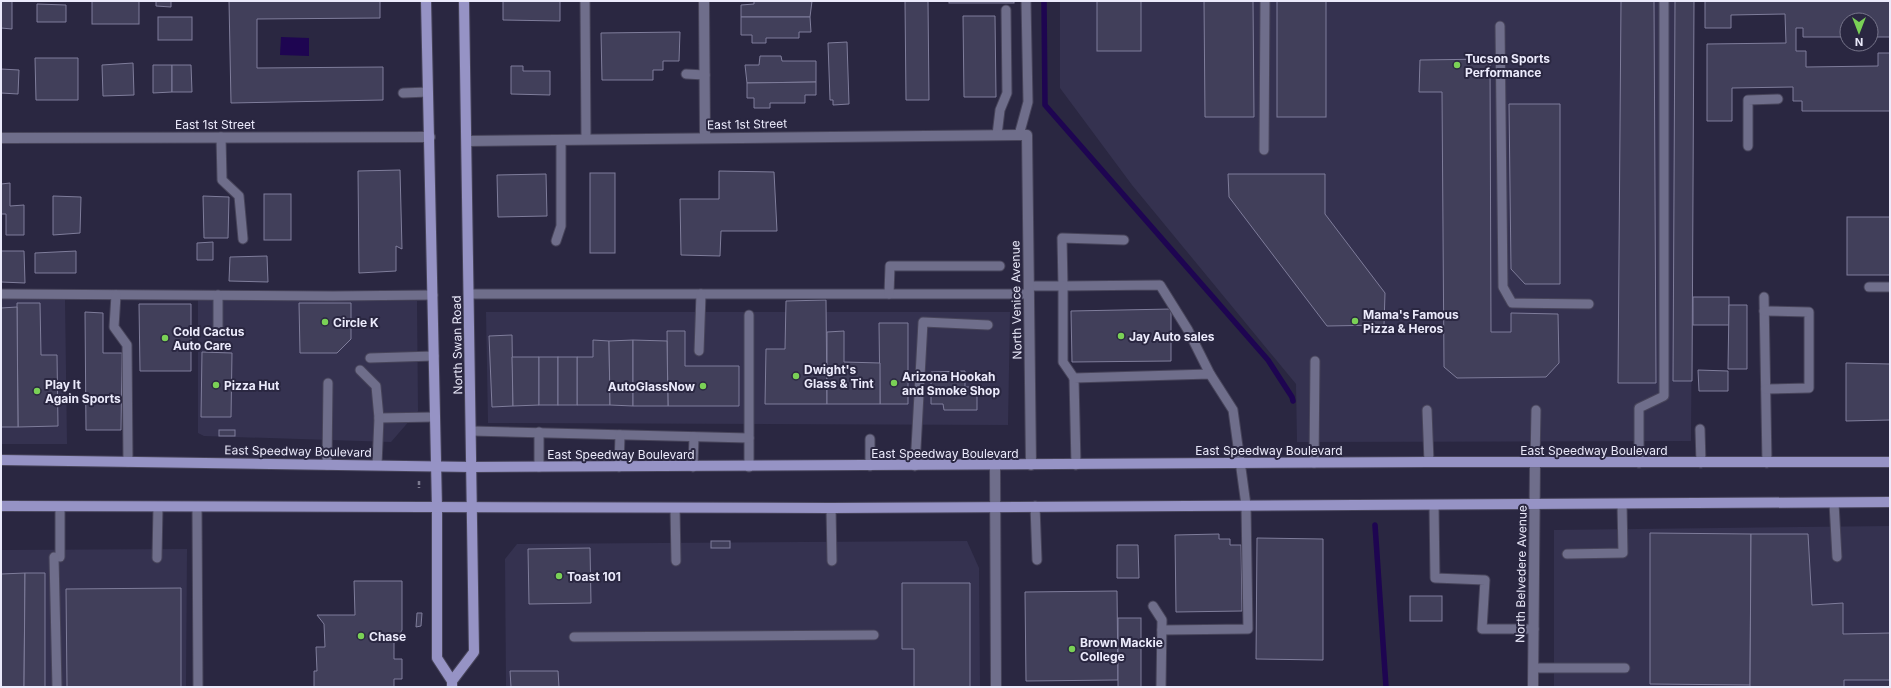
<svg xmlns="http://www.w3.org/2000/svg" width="1891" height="688" font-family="Inter,sans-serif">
  <rect width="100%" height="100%" fill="#2a2741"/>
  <g fill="#353250">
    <polygon points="1060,1 1694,1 1691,441 1297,442 1296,384 1132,185 1060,88"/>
    <polygon points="1,299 65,299 67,444 1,444"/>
    <polygon points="198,299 417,301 418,411 391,442 204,436 198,433"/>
    <polygon points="486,312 1010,312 1008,425 488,423"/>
    <polygon points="1890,526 1890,687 1554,687 1554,530"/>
    <polygon points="967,541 979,568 980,687 506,687 505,559 517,544"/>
    <polygon points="187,549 186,687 1,687 1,550"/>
  </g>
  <polygon fill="#1e0551" points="281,37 309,38 309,56 280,55"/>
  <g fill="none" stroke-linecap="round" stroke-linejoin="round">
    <g stroke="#1e0551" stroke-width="5.5">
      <polyline points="1044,1 1045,105 1268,360 1292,397 1293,401"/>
      <polyline points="1375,525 1386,687"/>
    </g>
  </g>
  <g fill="#413f5a" stroke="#7f7d9b">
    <polygon points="1,1 12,1 12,29 1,28"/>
    <rect x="92" y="1" width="47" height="23"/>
    <polygon points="156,1 171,1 171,7 156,6"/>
    <polygon points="229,1 380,1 380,18 257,19 257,68 383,67 383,100 231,103"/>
    <polygon points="503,1 560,1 560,21 503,20"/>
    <polygon points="754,1 812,1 810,17 741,17 741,5 754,4"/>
    <polygon points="905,1 928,1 929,100 906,100"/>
    <rect x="949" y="1" width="65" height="2"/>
    <rect x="1097" y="1" width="44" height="50"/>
    <polygon points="1204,1 1253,1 1254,117 1205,117"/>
    <rect x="1277" y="1" width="49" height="116"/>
    <polygon points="1621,1 1654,1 1656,383 1618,383"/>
    <polygon points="1675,1 1694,1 1692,381 1673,381"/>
    <polygon points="1705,1 1890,1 1890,37 1871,37 1871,20 1847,20 1847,37 1803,37 1803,28 1796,28 1796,51 1806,51 1806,67 1878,66 1878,53 1890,53 1890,111 1802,111 1802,101 1793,101 1793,87 1732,88 1732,121 1707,121 1707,44 1786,43 1785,14 1731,15 1731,28 1705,28"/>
    <polygon points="37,4 66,5 66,22 37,22"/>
    <polygon points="963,16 995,16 996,97 964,97"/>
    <rect x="158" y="17" width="34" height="23"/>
    <polygon points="741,17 810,17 811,32 799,32 799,38 766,38 766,43 752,43 752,35 741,35"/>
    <polygon points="680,32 679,61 663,61 663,70 653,70 653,80 602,80 601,33"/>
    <polygon points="847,42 849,104 833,105 833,100 830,100 828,43"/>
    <polygon points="760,56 781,56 782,61 816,61 816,82 747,83 745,65 759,65"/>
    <polygon points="35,58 78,58 78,100 36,100"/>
    <polygon points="1490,59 1491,332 1511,332 1511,313 1558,314 1559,363 1546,377 1457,378 1444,367 1442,92 1419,92 1420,60"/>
    <polygon points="133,63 134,95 103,96 102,65"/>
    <polygon points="153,65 172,65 172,92 153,93"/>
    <polygon points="172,65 191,65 192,92 172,92"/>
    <polygon points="511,66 523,66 523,71 550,71 550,95 511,94"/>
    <polygon points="1,69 19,70 18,94 1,93"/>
    <polygon points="816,82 816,95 805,95 805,103 770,103 770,108 754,108 754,98 747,98 747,83"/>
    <polygon points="1509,104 1560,104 1560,284 1525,284 1511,269"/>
    <polygon points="400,170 402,249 396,246 396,271 359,273 358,171"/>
    <polygon points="719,171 774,172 777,231 721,231 720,256 681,255 680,199 719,199"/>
    <rect x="590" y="173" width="25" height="80"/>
    <polygon points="546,174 547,216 498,217 497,175"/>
    <polygon points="1228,174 1325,174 1325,214 1385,293 1384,325 1327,326 1229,197"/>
    <polygon points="10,183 10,206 24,205 24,235 6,235 6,214 1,214 1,184"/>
    <rect x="264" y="194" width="27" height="46"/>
    <polygon points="53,196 81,197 80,233 53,235"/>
    <polygon points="203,196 229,197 228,238 204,238"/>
    <rect x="1847" y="217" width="43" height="58"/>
    <polygon points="213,242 213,260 197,260 197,243"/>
    <polygon points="1,251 24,251 25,283 1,282"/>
    <polygon points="76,251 76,273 35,273 35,253"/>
    <polygon points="267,256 268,282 229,281 230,257"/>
    <rect x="1693" y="297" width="36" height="28"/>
    <polygon points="826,300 827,404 765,404 766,349 785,349 786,301"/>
    <polygon points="17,303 40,303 41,355 57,355 58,426 18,427"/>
    <polygon points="299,303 351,303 351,339 337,353 300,353"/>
    <polygon points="139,304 191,304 191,371 140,371"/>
    <polygon points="1729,305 1747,305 1747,369 1728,369"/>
    <polygon points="17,307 18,427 1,427 1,308"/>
    <polygon points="1171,309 1171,361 1072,362 1071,311"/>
    <polygon points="85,312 103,313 103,353 122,353 121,430 86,430"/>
    <polygon points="879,323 908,323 908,404 880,404"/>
    <polygon points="667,331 685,331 685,366 739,366 739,406 668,406"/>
    <polygon points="844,331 844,362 880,363 880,404 827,404 827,332"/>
    <polygon points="512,335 513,406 492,407 489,336"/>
    <polygon points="593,340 609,341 610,405 577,405 577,357 593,357"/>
    <polygon points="633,340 633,406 610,405 609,341"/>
    <polygon points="633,340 667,341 668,406 633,406"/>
    <polygon points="202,352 232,353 231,417 201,417"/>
    <polygon points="512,357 539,357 539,405 513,406"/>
    <rect x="539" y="357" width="19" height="48"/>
    <rect x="558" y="357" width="19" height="48"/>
    <polygon points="1846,363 1890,364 1890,420 1846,421"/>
    <polygon points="1698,370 1728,371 1728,391 1699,391"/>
    <polygon points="965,371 965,387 977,387 977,410 944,410 943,404 931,404 931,372"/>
    <rect x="219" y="430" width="16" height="6"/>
    <polygon points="1650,533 1751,534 1750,685 1650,684"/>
    <polygon points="1219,534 1219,539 1230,539 1230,545 1241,545 1242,611 1176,612 1175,535"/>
    <polygon points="1751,534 1808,534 1812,605 1843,603 1843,634 1890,633 1890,680 1844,680 1844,687 1750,687"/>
    <polygon points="1257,538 1323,539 1323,660 1256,659"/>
    <rect x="711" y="541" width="19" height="7"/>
    <polygon points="1117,545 1138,545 1139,578 1117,578"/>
    <polygon points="590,548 591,603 529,604 528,549"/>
    <polygon points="25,573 24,687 1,687 1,574"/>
    <polygon points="25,573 45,573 45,687 24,687"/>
    <polygon points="354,581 402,581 402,630 394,643 394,659 402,659 402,679 394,679 394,687 314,687 314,671 317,671 316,647 325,647 324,624 317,615 355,615"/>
    <polygon points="902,583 970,583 970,687 914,687 914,649 902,649"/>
    <polygon points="181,588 181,687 67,687 66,589"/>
    <polygon points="1117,591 1118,680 1026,681 1025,592"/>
    <rect x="1410" y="596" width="32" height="25"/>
    <polygon points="417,613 422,613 421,626 416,627"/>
    <rect x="1118" y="618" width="23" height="69"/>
    <polygon points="510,671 558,671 559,687 511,687"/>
  </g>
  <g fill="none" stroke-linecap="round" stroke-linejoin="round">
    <defs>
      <g id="service">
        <polyline points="585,1 586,139"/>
        <polyline points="1500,26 1503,287 1512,303 1589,304"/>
        <polyline points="686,74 705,75"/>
        <polyline points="403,93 428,92"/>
        <polyline points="997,135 1000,110 1007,93 1006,10"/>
        <polyline points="1019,135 1028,102 1026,1"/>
        <polyline points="221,137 222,180 239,196 243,239"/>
        <polyline points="1748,146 1748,100 1778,99"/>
        <polyline points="1264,150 1265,1"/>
        <polyline points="1124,240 1062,238 1063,286 1160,285 1188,330 1210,374"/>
        <polyline points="556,241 561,226 561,140"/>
        <polyline points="1029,286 1063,286 1063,362 1074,378"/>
        <polyline points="1869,287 1890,287"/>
        <polyline points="1,294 333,296 433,295"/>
        <polyline points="469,294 1029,294"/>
        <polyline points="889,294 890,266 1000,266"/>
        <polyline points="116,295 114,327 127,345 128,462"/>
        <polyline points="218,295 218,330"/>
        <polyline points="1764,297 1767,463"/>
        <polyline points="1764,311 1809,312 1809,388 1766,389"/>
        <polyline points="749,315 749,467"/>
        <polyline points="699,351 701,294"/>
        <polyline points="370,358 434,356"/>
        <polyline points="360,370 376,386 379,418 435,417"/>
        <polyline points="1427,410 1429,462"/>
        <polyline points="1700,429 1701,463"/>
        <polyline points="472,431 749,438"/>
        <polyline points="539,432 539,467"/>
        <polyline points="870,439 870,466"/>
        <polyline points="1535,462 1536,410"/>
        <polyline points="1314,463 1315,361"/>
        <polyline points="1639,463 1639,408 1664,396 1664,1"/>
        <polyline points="327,465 328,383"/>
        <polyline points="377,465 379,418"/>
        <polyline points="1076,465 1074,378 1210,374 1233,410 1246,505 1248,629 1162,630"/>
        <polyline points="915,466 923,322 988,325"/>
        <polyline points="619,467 620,435"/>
        <polyline points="693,467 694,437"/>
        <polyline points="1834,503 1837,557"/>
        <polyline points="1434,505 1435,578 1485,580 1482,629 1534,629"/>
        <polyline points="1035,506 1037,560"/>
        <polyline points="60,507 60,557"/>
        <polyline points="197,507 198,687"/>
        <polyline points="675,508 676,561"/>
        <polyline points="831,508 832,561"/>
        <polyline points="1567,554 1623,553 1622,504"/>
        <polyline points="54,557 57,687"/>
        <polyline points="157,558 158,507"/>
        <polyline points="1153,606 1162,620 1161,687"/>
        <polyline points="574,637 874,635"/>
        <polyline points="1534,668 1625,668"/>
      </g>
      <g id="minor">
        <polyline points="704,1 705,138"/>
        <polyline points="1,138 430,137"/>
        <polyline points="467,141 1027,135 1031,465"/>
        <polyline points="995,466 996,687"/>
        <polyline points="1533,687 1535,462"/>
      </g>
      <g id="primary">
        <polyline points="426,1 437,508 437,658 452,681 452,687"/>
        <polyline points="1,460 472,467 1429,462 1890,462"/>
        <polyline points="1,506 831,508 1890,502"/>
        <polyline points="452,681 474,652 464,1"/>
      </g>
    </defs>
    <use href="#service" stroke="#47445a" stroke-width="11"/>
    <use href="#minor" stroke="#47445a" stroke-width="12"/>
    <use href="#primary" stroke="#47445a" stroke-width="12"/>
    <polyline stroke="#7b798f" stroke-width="2.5" stroke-dasharray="4 2" stroke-linecap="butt" points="419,481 419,488"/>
    <use href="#service" stroke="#6f6e8b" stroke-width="9"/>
    <use href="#minor" stroke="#6f6e8b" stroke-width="10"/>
    <use href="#primary" stroke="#9693c5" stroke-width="10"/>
  </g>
  <g fill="#7ad156" stroke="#2a2741" stroke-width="1.5">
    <circle cx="1457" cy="65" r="4"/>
    <circle cx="1355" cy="321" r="4"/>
    <circle cx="325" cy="322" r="4"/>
    <circle cx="1121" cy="336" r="4"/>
    <circle cx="165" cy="338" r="4"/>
    <circle cx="796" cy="376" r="4"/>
    <circle cx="894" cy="383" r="4"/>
    <circle cx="216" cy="385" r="4"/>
    <circle cx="703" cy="386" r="4"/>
    <circle cx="37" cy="391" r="4"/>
    <circle cx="559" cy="576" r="4"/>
    <circle cx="361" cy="636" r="4"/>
    <circle cx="1072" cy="649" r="4"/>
  </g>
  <g text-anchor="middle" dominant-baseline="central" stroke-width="4" stroke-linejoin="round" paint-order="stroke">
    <g font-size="12" font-weight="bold" fill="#ebeafb" stroke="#2a2741" text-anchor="start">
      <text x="1465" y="58">Tucson Sports<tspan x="1465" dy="14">Performance</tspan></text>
      <text x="1363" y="314">Mama's Famous<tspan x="1363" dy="14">Pizza &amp; Heros</tspan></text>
      <text x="333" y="322">Circle K</text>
      <text x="173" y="331">Cold Cactus<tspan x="173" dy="14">Auto Care</tspan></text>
      <text x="1129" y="336">Jay Auto sales</text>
      <text x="804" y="369">Dwight's<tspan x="804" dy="14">Glass &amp; Tint</tspan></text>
      <text x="902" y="376">Arizona Hookah<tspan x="902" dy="14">and Smoke Shop</tspan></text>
      <text x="45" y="384">Play It<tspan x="45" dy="14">Again Sports</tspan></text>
      <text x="224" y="385">Pizza Hut</text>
      <text x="695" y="386" text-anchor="end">AutoGlassNow</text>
      <text x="567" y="576">Toast 101</text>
      <text x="369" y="636">Chase</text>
      <text x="1080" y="642">Brown Mackie<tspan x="1080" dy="14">College</tspan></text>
    </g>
    <g font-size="12" fill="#ebeafb" stroke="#2a2741">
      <text x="215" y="124">East 1st Street</text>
      <text transform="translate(747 124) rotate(-1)">East 1st Street</text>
      <text transform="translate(1016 300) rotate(-91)">North Venice Avenue</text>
      <text transform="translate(457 345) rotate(-91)">North Swan Road</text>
      <text x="1269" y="450">East Speedway Boulevard</text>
      <text x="1594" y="450">East Speedway Boulevard</text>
      <text transform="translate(298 451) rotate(1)">East Speedway Boulevard</text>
      <text x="945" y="453">East Speedway Boulevard</text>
      <text x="621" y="454">East Speedway Boulevard</text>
      <text transform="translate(1521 574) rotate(-89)">North Belvedere Avenue</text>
    </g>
  </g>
  <rect width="1891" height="688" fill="none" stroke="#ebeafb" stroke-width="4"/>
  <g transform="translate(1859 32) rotate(180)"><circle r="19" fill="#2a2741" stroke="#77758b"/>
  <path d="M0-3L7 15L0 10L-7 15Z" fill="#7ad156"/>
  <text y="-6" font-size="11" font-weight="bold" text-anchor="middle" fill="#ebeafb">N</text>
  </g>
</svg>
